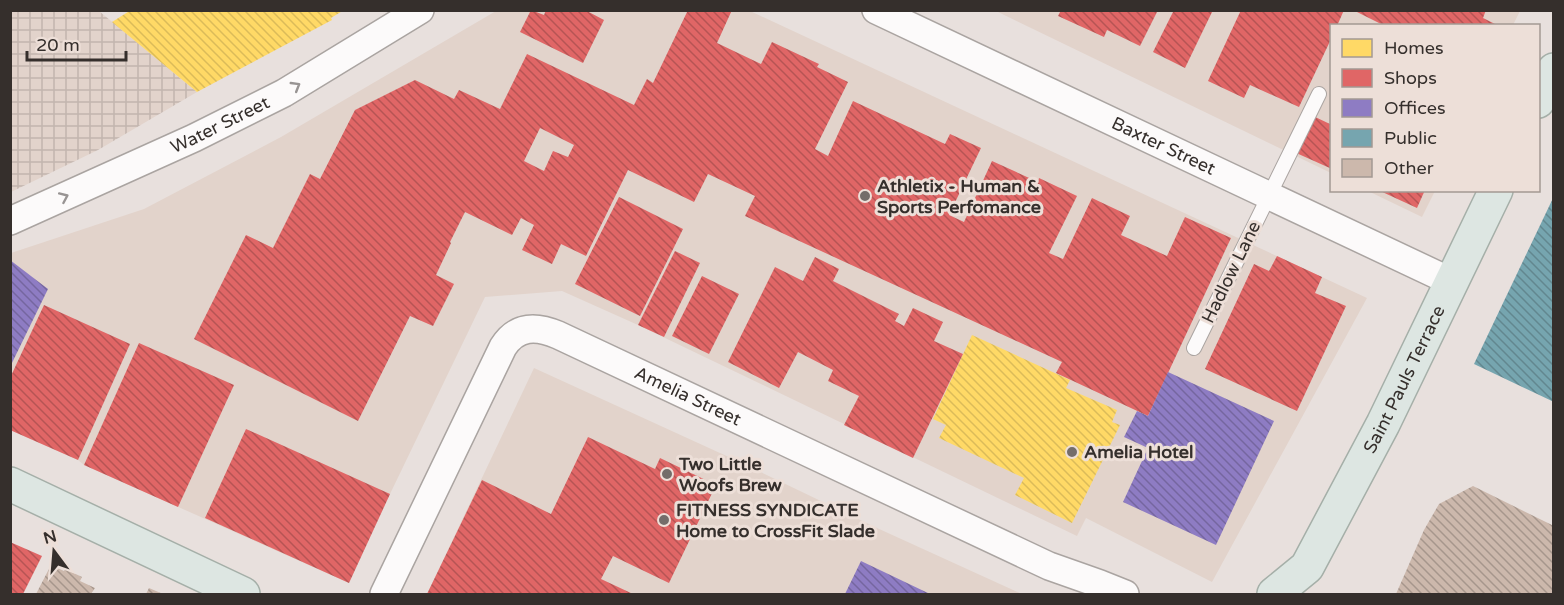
<svg xmlns="http://www.w3.org/2000/svg" width="1564" height="605" font-family="'Varela Round',sans-serif">
  <defs>
    <pattern id="industrial-grid" width="8" height="8" patternUnits="userSpaceOnUse" patternTransform="scale(1.5)"><rect width="8" height="8" fill="#e2d3cb"/><path d="M0 4h8M4 0v8" fill="none" stroke="#c2b5ae"/></pattern>
    <pattern id="homes-back-hatch" width="6" height="6" patternUnits="userSpaceOnUse" patternTransform="scale(1.5)"><rect width="6" height="6" fill="#ffd966"/><path d="M-1 5l2 2M0 0l6 6M5-1l2 2" fill="none" stroke="#dbbb59"/></pattern>
    <pattern id="shops-back-hatch" width="6" height="6" patternUnits="userSpaceOnUse" patternTransform="scale(1.5)"><rect width="6" height="6" fill="#e06666"/><path d="M-1 5l2 2M0 0l6 6M5-1l2 2" fill="none" stroke="#b65454"/></pattern>
    <pattern id="offices-back-hatch" width="6" height="6" patternUnits="userSpaceOnUse" patternTransform="scale(1.5)"><rect width="6" height="6" fill="#8e7cc3"/><path d="M-1 5l2 2M0 0l6 6M5-1l2 2" fill="none" stroke="#75669f"/></pattern>
    <pattern id="public-back-hatch" width="6" height="6" patternUnits="userSpaceOnUse" patternTransform="scale(1.5)"><rect width="6" height="6" fill="#76a5af"/><path d="M-1 5l2 2M0 0l6 6M5-1l2 2" fill="none" stroke="#62878f"/></pattern>
    <pattern id="building-back-hatch" width="6" height="6" patternUnits="userSpaceOnUse" patternTransform="scale(1.5)"><rect width="6" height="6" fill="#ccb8ac"/><path d="M-1 5l2 2M0 0l6 6M5-1l2 2" fill="none" stroke="#a6968c"/></pattern>
  </defs>
  <rect width="100%" height="100%" fill="#e8e0dd"/>
  <g fill="#e2d3cb">
    <polygon points="496,11 750,11 1367,298 1212,582 1086,518 1077,536 638,325 562,291 485,297 390,494 349,583 84,465 78,460 11,430 11,253 144,209 281,137"/>
    <polygon points="996,11 1520,11 1513,25 1332,26 1331,173"/>
    <polygon points="1368,191 1435,191 1422,217"/>
    <polygon points="534,368 744,464 877,528 1022,594 427,594"/>
  </g>
  <polygon fill="url(#industrial-grid)" points="11,11 99,11 197,92 98,150 11,192"/>
  <g fill="url(#homes-back-hatch)">
    <polygon points="131,10 344,10 331,18 332,20 197,92 112,22"/>
    <polygon points="972,335 1070,380 1066,388 1117,410 1112,422 1120,425 1072,523 1015,495 1024,478 939,438 946,425 933,419"/>
  </g>
  <g fill="url(#shops-back-hatch)" fill-rule="evenodd">
    <polygon points="531,10 544,15 546,10 585,10 604,20 583,63 520,32"/>
    <path d="M688 10H732L717 43 761 64 772 42 819 64 817 67 848 82 815 149 828 156 853 101 945 144 950 134 981 148 949 215 964 222 992 161 1038 182 1039 178 1077 196 1049 253 1063 259 1092 198 1130 216 1121 235 1167 256 1185 217 1231 238 1148 416 1056 373 1062 362 745 216 755 196 708 174 694 202 628 170 586 256 561 244 552 264 522 250 534 225 521 218 512 235 465 212 450 242 451 243 436 275 454 284 433 326 410 316 358 421 194 339 246 235 273 248 310 174 320 179 355 110 415 80 454 99 459 90 500 109 527 54 634 105 647 79 653 83ZM540 128 574 145 568 157 553 151 544 171 524 161Z"/>
    <polygon points="1061,10 1158,10 1140,46 1107,30 1104,37 1058,16"/>
    <polygon points="1174,10 1213,10 1185,68 1153,52"/>
    <polygon points="1241,10 1344,10 1337,26 1332,26 1332,37 1299,107 1250,85 1244,98 1208,81"/>
    <polygon points="1353,10 1486,10 1483,18 1499,26 1385,26"/>
    <polygon points="1311,115 1332,125 1332,169 1294,152"/>
    <polygon points="1378,190 1425,190 1417,208"/>
    <polygon points="619,197 683,229 640,316 575,284"/>
    <polygon points="675,251 700,263 664,337 638,325"/>
    <polygon points="1277,256 1322,277 1315,293 1346,306 1297,411 1205,369 1254,264 1269,271"/>
    <polygon points="815,257 839,269 833,281 899,314 895,321 904,326 913,308 943,322 934,341 963,354 913,458 844,425 859,396 828,381 833,370 798,352 779,388 728,362 775,267 803,281"/>
    <polygon points="702,276 739,294 709,354 672,336"/>
    <polygon points="44,305 130,344 78,460 10,430 10,378"/>
    <polygon points="139,343 234,385 178,507 84,465"/>
    <polygon points="246,429 390,494 349,583 205,518"/>
    <polygon points="588,437 655,469 660,458 716,485 669,583 613,556 601,579 633,594 427,594 482,480 551,514"/>
    <polygon points="10,542 42,556 23,594 10,594"/>
  </g>
  <g fill="url(#offices-back-hatch)">
    <polygon points="10,260 48,289 10,367"/>
    <polygon points="1168,372 1274,421 1216,545 1123,502 1148,448 1124,437 1137,411 1148,416"/>
    <polygon points="861,561 930,594 845,594"/>
  </g>
  <polygon fill="url(#public-back-hatch)" points="1554,196 1554,402 1474,364"/>
  <g fill="url(#building-back-hatch)">
    <polygon points="1473,486 1554,526 1554,594 1396,594 1424,530 1439,504"/>
    <polygon points="51,565 64,571 65,569 82,577 80,581 95,588 91,594 36,594"/>
    <polygon points="149,588 163,594 146,594"/>
  </g>
  <g fill="none" stroke-linecap="round" stroke-linejoin="round">
    <defs>
      <polyline id="service" points="1194,348 1319,94"/>
      <g id="minor">
        <path id="s1" d="M876 10 1452 282"/>
        <path id="s2" d="M10 221 194 138 284 93 420 10"/>
        <path id="s3" d="M384 594 503 347C517 325 537 326 558 335L1049 566 1100 584 1125 594"/>
      </g>
      <g id="trunk">
        <polyline points="1538,101 1554,70"/>
        <polyline points="10,484 243,594"/>
        <path id="s4" d="M1274 594 1307 567 1383 424 1496 190"/>
      </g>
    </defs>
    <use href="#service" stroke="#aaa4a1" stroke-width="16"/>
    <use href="#minor" stroke="#aaa4a1" stroke-width="30"/>
    <use href="#trunk" stroke="#a5afa8" stroke-width="36"/>
    <use href="#service" stroke="#fcfafa" stroke-width="14"/>
    <use href="#minor" stroke="#fcfafa" stroke-width="27"/>
    <use href="#trunk" stroke="#dde6e2" stroke-width="33"/>
  </g>
  <defs><path id="oneway-chevron" d="M-2-3.5L2.5 0L-2 3.5" fill="none" stroke-width="1.6" stroke-linecap="round" stroke-linejoin="round" transform="scale(1.5)"/></defs>
  <g stroke="#989493">
    <use href="#oneway-chevron" transform="translate(296 86) rotate(-31)"/>
    <use href="#oneway-chevron" transform="translate(64 197) rotate(-24)"/>
  </g>
  <g fill="#746d6a" stroke="#eddfd8" stroke-width="2">
    <circle cx="865" cy="196" r="6"/>
    <circle cx="1072" cy="452" r="6"/>
    <circle cx="667" cy="474" r="6"/>
    <circle cx="664" cy="520" r="6"/>
  </g>
  <g text-anchor="middle" dominant-baseline="central" stroke-width="6" stroke-linejoin="round" paint-order="stroke">
    <g font-size="18" fill="#352f2c" stroke="#eddfd8">
      <text stroke="none"><textPath href="#s2" startOffset="231">Water Street</textPath></text>
      <text stroke="none"><textPath href="#s1" startOffset="318">Baxter Street</textPath></text>
      <text transform="translate(1231 272) rotate(-64)">Hadlow Lane</text>
      <text stroke="none"><textPath href="#s4" startOffset="254">Saint Pauls Terrace</textPath></text>
      <text stroke="none"><textPath href="#s3" startOffset="480">Amelia Street</textPath></text>
    </g>
    <g font-size="18" font-weight="bold" fill="#352f2c" stroke="#eddfd8" text-anchor="start">
      <text x="877" y="186">Athletix - Human &amp;<tspan x="877" dy="21">Sports Perfomance</tspan></text>
      <text x="1084" y="452">Amelia Hotel</text>
      <text x="679" y="464">Two Little<tspan x="679" dy="21">Woofs Brew</tspan></text>
      <text x="676" y="510">FITNESS SYNDICATE<tspan x="676" dy="21">Home to CrossFit Slade</tspan></text>
    </g>
  </g>
  <rect width="1564" height="605" fill="none" stroke="#352f2c" stroke-width="24"/>
  <rect x="1330" y="24" width="210" height="168" fill="#eddfd8" stroke="#a39993" stroke-width="1.5"/>
  <rect x="1342" y="39" width="30" height="18" fill="#ffd966" stroke="#a39993" stroke-width="1.5"/>
  <text x="1384" y="54" font-size="18" fill="#352f2c">Homes</text>
  <rect x="1342" y="69" width="30" height="18" fill="#e06666" stroke="#a39993" stroke-width="1.5"/>
  <text x="1384" y="84" font-size="18" fill="#352f2c">Shops</text>
  <rect x="1342" y="99" width="30" height="18" fill="#8e7cc3" stroke="#a39993" stroke-width="1.5"/>
  <text x="1384" y="114" font-size="18" fill="#352f2c">Offices</text>
  <rect x="1342" y="129" width="30" height="18" fill="#76a5af" stroke="#a39993" stroke-width="1.5"/>
  <text x="1384" y="144" font-size="18" fill="#352f2c">Public</text>
  <rect x="1342" y="159" width="30" height="18" fill="#ccb8ac" stroke="#a39993" stroke-width="1.5"/>
  <text x="1384" y="174" font-size="18" fill="#352f2c">Other</text>
  <g transform="translate(54 551) rotate(344)" stroke="#eddfd8" stroke-width="4.5" paint-order="stroke">
  <path d="M0-4.5L10 22L0 15L-10 22Z" fill="#352f2c"/>
  <text y="-9" font-size="16" font-weight="bold" text-anchor="middle" fill="#352f2c">N</text>
  </g>
  <path d="M27 51v9h99v-9" fill="none" stroke="#352f2c" stroke-width="3"/>
  <text x="36" y="51" font-size="18" fill="#352f2c" stroke="#eddfd8" stroke-width="4.5" paint-order="stroke">20 m</text>
</svg>
